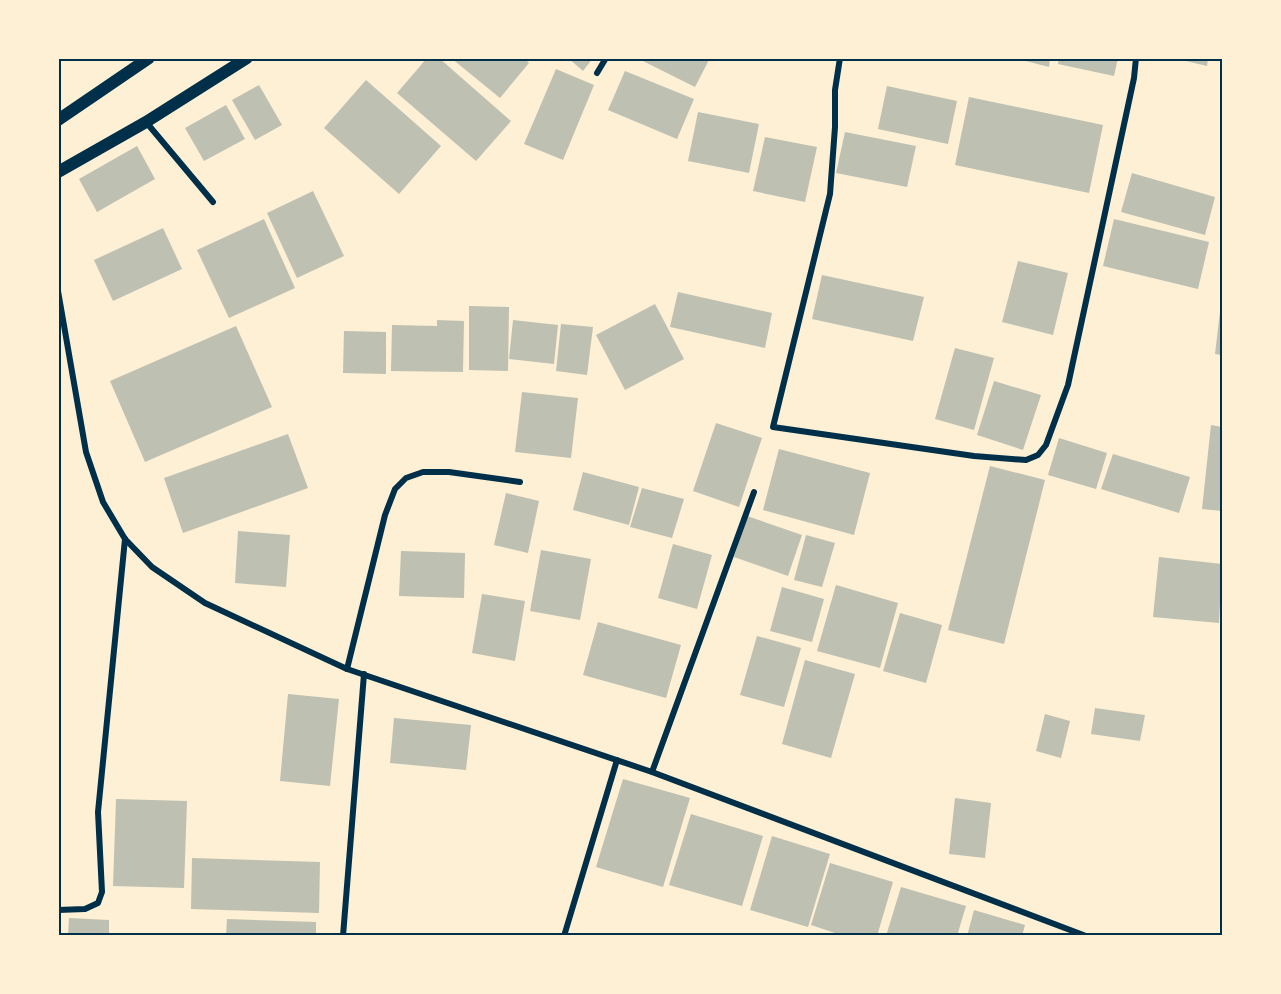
<svg xmlns="http://www.w3.org/2000/svg" width="1281" height="994" font-family="'Varela Round',sans-serif">
  <rect width="100%" height="100%" fill="#fdf0d5"/>
  <g fill="#bec0b2">
    <polygon points="427,58 439,58 511,121 476,161 397,93"/>
    <polygon points="451,58 524,58 529,63 500,98"/>
    <polygon points="568,58 593,58 583,71"/>
    <polygon points="637,58 710,58 695,87"/>
    <polygon points="1014,58 1050,58 1049,67"/>
    <polygon points="1059,58 1118,58 1114,76 1058,64"/>
    <polygon points="1173,58 1208,58 1207,66"/>
    <polygon points="556,69 594,85 563,160 524,144"/>
    <polygon points="625,71 694,99 677,139 608,110"/>
    <polygon points="366,80 441,146 399,194 324,128"/>
    <polygon points="259,85 282,125 255,140 232,100"/>
    <polygon points="887,86 957,101 948,144 878,129"/>
    <polygon points="969,97 1103,125 1089,193 955,165"/>
    <polygon points="226,105 245,139 204,161 185,128"/>
    <polygon points="698,112 759,124 749,173 688,161"/>
    <polygon points="845,132 916,146 907,187 836,173"/>
    <polygon points="765,137 817,147 805,202 753,191"/>
    <polygon points="137,146 155,179 97,212 79,179"/>
    <polygon points="1132,173 1215,197 1205,235 1121,212"/>
    <polygon points="313,191 344,256 297,278 267,213"/>
    <polygon points="264,219 295,288 229,318 197,250"/>
    <polygon points="1114,219 1209,242 1198,289 1103,266"/>
    <polygon points="163,228 182,269 113,301 94,260"/>
    <polygon points="1018,261 1068,273 1053,335 1002,322"/>
    <polygon points="822,275 924,297 913,341 812,319"/>
    <polygon points="678,292 772,313 765,348 670,327"/>
    <polygon points="1221,303 1222,303 1222,355 1215,354"/>
    <polygon points="655,304 684,359 625,390 596,335"/>
    <polygon points="469,306 509,307 508,371 469,370"/>
    <polygon points="437,320 464,321 463,372 391,371 392,325 437,326"/>
    <polygon points="513,320 558,325 554,364 509,359"/>
    <polygon points="561,324 593,327 587,375 556,371"/>
    <polygon points="236,326 272,407 145,462 110,381"/>
    <polygon points="344,331 386,332 386,374 343,373"/>
    <polygon points="955,348 994,358 974,430 935,419"/>
    <polygon points="994,381 1041,395 1023,450 977,435"/>
    <polygon points="522,392 578,398 571,458 515,452"/>
    <polygon points="716,423 762,438 739,507 693,491"/>
    <polygon points="1211,425 1222,427 1222,511 1202,509"/>
    <polygon points="288,434 308,488 183,533 164,478"/>
    <polygon points="1059,438 1107,453 1096,489 1048,475"/>
    <polygon points="779,449 870,473 854,535 763,510"/>
    <polygon points="1113,454 1190,477 1179,513 1101,489"/>
    <polygon points="990,466 1045,480 1004,644 948,630"/>
    <polygon points="583,472 639,487 629,525 573,510"/>
    <polygon points="642,488 684,499 672,538 630,527"/>
    <polygon points="506,493 539,501 528,553 494,545"/>
    <polygon points="747,516 802,535 788,576 734,557"/>
    <polygon points="238,531 290,535 286,587 235,583"/>
    <polygon points="806,535 835,543 822,587 794,580"/>
    <polygon points="673,544 712,555 697,609 658,598"/>
    <polygon points="541,550 591,559 580,620 530,611"/>
    <polygon points="401,551 465,553 464,598 399,596"/>
    <polygon points="1159,557 1222,564 1219,623 1153,617"/>
    <polygon points="836,585 898,603 880,668 817,651"/>
    <polygon points="782,587 824,599 812,642 770,631"/>
    <polygon points="482,594 525,601 515,661 472,653"/>
    <polygon points="900,613 942,625 926,683 883,671"/>
    <polygon points="598,622 681,645 666,698 583,675"/>
    <polygon points="757,636 801,648 784,707 740,695"/>
    <polygon points="805,660 855,674 831,758 782,744"/>
    <polygon points="288,694 339,699 330,786 280,781"/>
    <polygon points="1095,708 1145,715 1140,741 1091,734"/>
    <polygon points="1045,714 1070,721 1061,758 1036,751"/>
    <polygon points="394,718 471,725 466,770 390,763"/>
    <polygon points="623,779 690,798 663,887 596,867"/>
    <polygon points="955,798 991,803 985,858 949,854"/>
    <polygon points="116,799 187,801 184,888 113,886"/>
    <polygon points="691,814 763,836 742,906 669,885"/>
    <polygon points="772,836 830,854 808,927 750,910"/>
    <polygon points="192,858 320,862 319,913 191,909"/>
    <polygon points="830,863 893,882 877,936 844,936 811,925"/>
    <polygon points="901,887 966,906 957,936 886,936"/>
    <polygon points="974,910 1025,925 1022,936 967,936"/>
    <polygon points="69,918 109,920 109,936 68,936"/>
    <polygon points="227,919 316,922 316,936 226,936"/>
  </g>
  <g fill="none" stroke-linecap="round" stroke-linejoin="round">
    <g stroke="#003049" stroke-width="6">
      <polyline points="840,58 835,90 835,127 830,194 773,427 974,456 1026,460 1038,455 1046,445 1068,385 1134,78 1136,58"/>
      <polyline points="597,73 606,58"/>
      <polyline points="146,122 213,202"/>
      <polyline points="58,291 86,452 103,502 125,539 152,567 205,603 347,669 652,772 1086,936"/>
      <polyline points="347,669 385,515 395,489 406,478 423,472 449,472 520,482"/>
      <polyline points="652,772 754,492"/>
      <polyline points="58,910 85,909 98,903 102,892 98,812 125,539"/>
      <polyline points="343,936 364,674"/>
      <polyline points="564,936 617,760"/>
    </g>
    <g stroke="#003049" stroke-width="12">
      <polyline points="58,120 149,58"/>
      <polyline points="58,172 146,122 247,58"/>
    </g>
  </g>
  <rect width="1281" height="994" fill="none" stroke="#fdf0d5" stroke-width="120"/>
  <rect x="60" y="60" width="1161" height="874" fill="none" stroke="#003049" stroke-width="2"/>
</svg>
